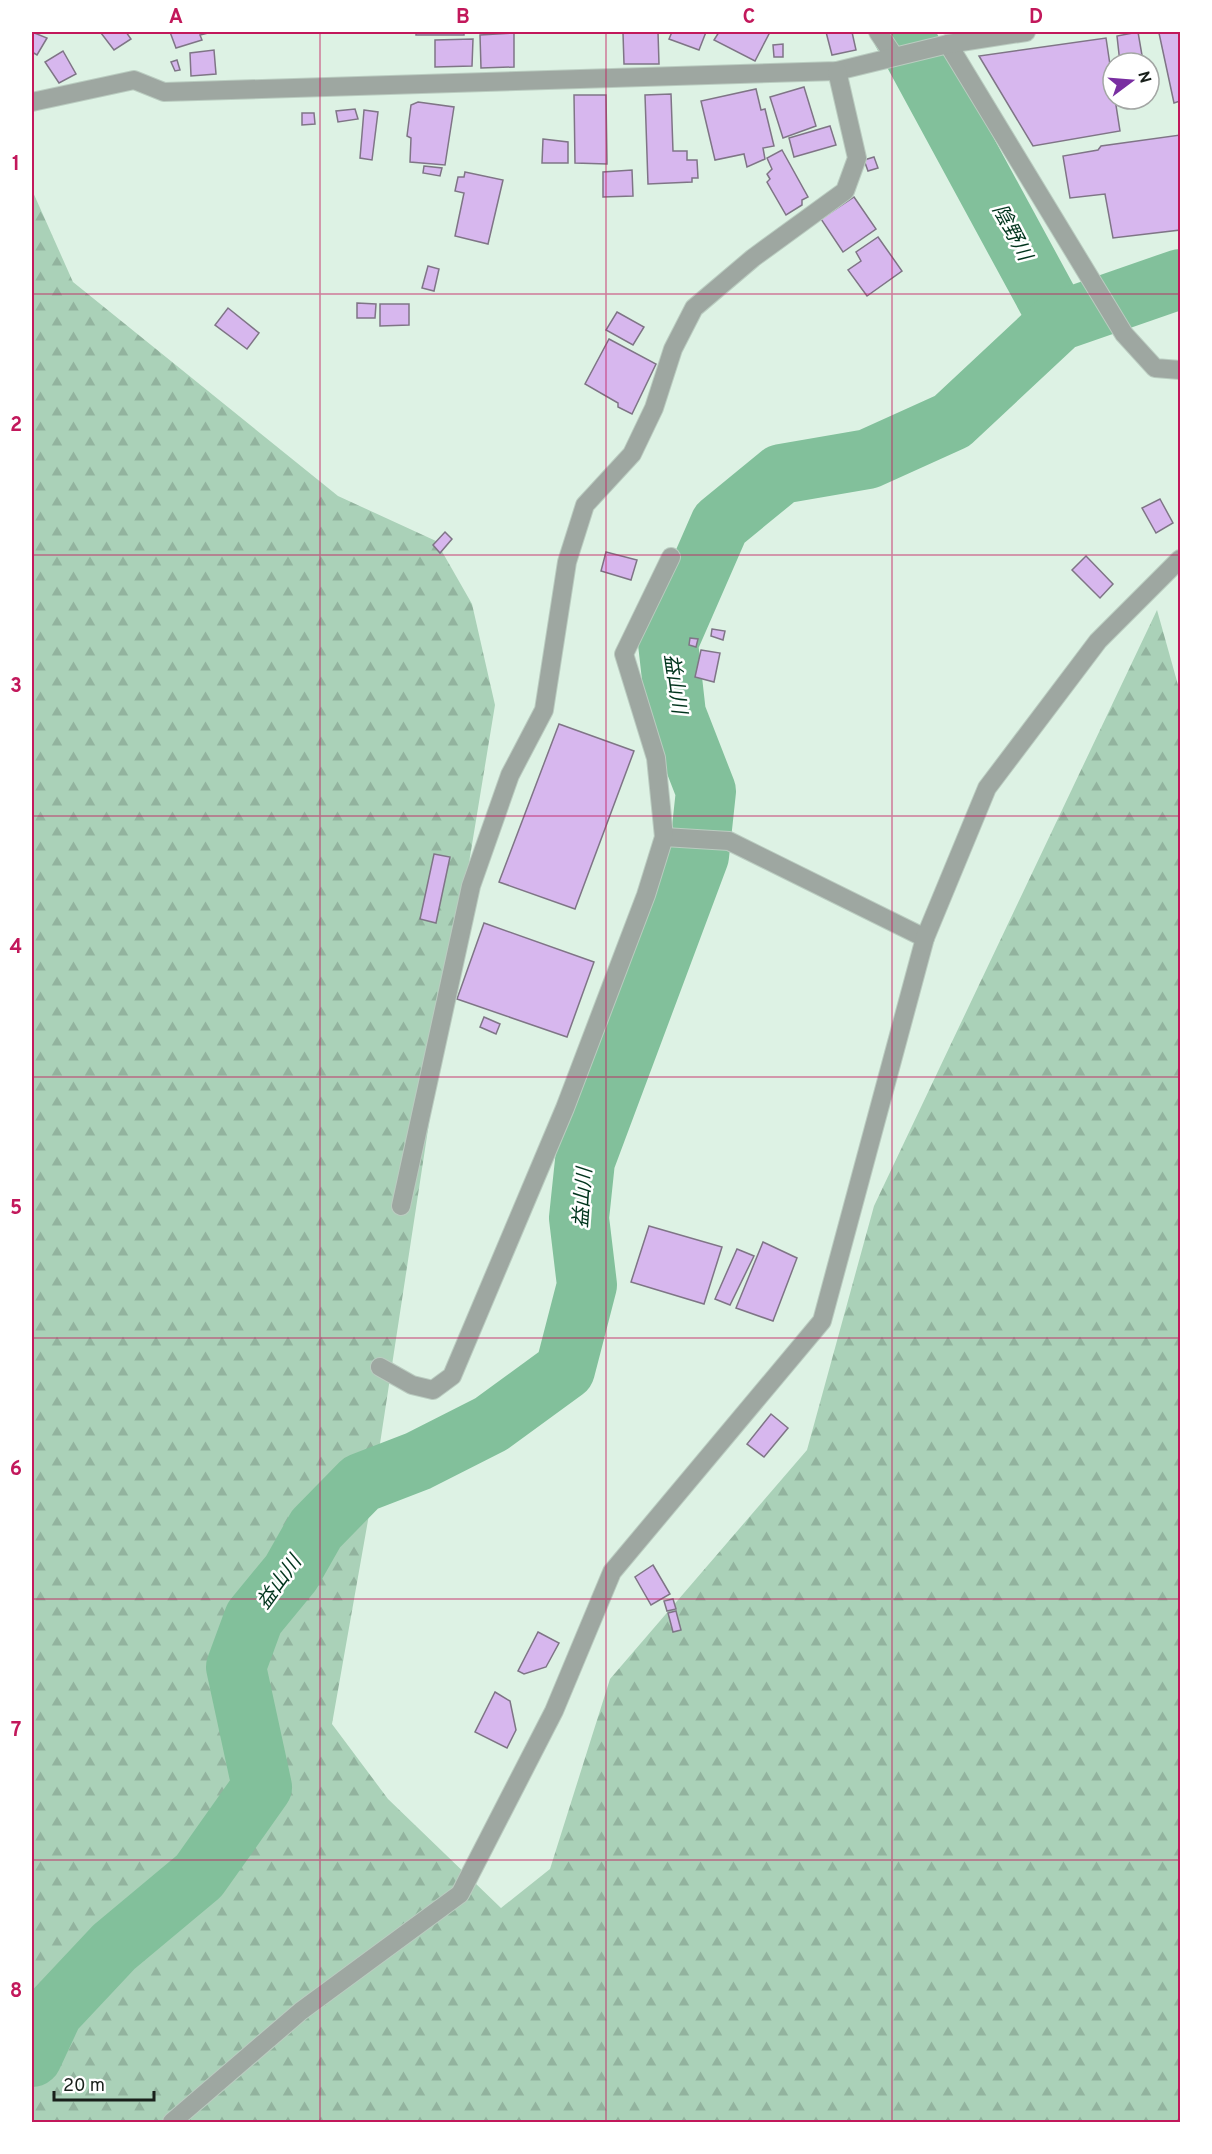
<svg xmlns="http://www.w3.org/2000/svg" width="1212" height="2154" font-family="Overpass,'Noto Sans JP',sans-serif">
  <defs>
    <pattern id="forest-firs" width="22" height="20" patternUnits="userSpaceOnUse" patternTransform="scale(1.5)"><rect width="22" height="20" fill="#aad1b8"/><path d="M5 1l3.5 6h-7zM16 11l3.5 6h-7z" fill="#92b39e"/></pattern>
  </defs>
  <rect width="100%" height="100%" fill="#ddf2e4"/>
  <polygon fill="url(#forest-firs)" points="32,190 73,282 338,496 436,541 472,604 495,705 466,881 370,1509 332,1724 388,1799 501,1908 550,1869 610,1679 807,1450 874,1206 1157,610 1180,692 1180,2122 32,2122"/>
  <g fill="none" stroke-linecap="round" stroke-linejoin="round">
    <g stroke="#82c09b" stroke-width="60">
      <polyline points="902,32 1059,321"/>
      <polyline points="32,2057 53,2012 114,1947 199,1876 262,1787 236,1667 254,1618 291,1573 316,1529 361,1483 418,1461 491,1424 565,1370 587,1285 579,1218 585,1161 699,856 706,791 676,714 668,643 720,524 781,474 868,459 952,421 1059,321 1180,279"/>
    </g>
  </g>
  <g fill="#d7b7ee" stroke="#7f7586" stroke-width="1.5">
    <polygon points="32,32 47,38 37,55 32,52"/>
    <polygon points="103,32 126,32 131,39 114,50 101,33"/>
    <polygon points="170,32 212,32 200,35 202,40 176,48"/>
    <rect x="416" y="32" width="48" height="3"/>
    <polygon points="658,32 659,64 624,64 623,33"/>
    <polygon points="672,32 706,32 699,50 669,39"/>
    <polygon points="719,32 770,32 755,61 714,40"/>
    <polygon points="826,32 852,32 856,50 832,55"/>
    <polygon points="1138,32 1143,61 1120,63 1117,36"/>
    <polygon points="1165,32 1180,32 1180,101 1174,103 1159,33"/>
    <polygon points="514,33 514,67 481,68 480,35"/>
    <polygon points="1106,38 1113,85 1113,99 1115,99 1120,131 1033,146 979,56"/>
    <polygon points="473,39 472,66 435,67 435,40"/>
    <polygon points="783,44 783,57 774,57 773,45"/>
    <polygon points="214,50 216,74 191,76 190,53"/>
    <polygon points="63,51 76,74 59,83 45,62"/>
    <polygon points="177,60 180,70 175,71 171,62"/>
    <polygon points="804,87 816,126 783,138 770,97"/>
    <polygon points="756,89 761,110 765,109 774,146 763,148 765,159 747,167 744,154 715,160 701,101"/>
    <polygon points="671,94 673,151 687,151 687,160 697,160 698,178 692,178 692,182 648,184 645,95"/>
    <polygon points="574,95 606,95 607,164 575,163"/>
    <polygon points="418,102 454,107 445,165 410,162 411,138 407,136 411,105"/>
    <polygon points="355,109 358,119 338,122 336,111"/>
    <polygon points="364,110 378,112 372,160 360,158"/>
    <polygon points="302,113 314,113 315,124 302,125"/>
    <polygon points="830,126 836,145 794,157 789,138"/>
    <polygon points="1180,135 1180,230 1113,238 1105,194 1070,198 1063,156 1098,150 1101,146"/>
    <polygon points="543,139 568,142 568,163 542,163"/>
    <polygon points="782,150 808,197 802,200 802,205 786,215 767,182 770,179 767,174 772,169 767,158"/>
    <polygon points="874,157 878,168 868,171 864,160"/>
    <polygon points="424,166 442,168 440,176 423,173"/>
    <polygon points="632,170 633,196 603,197 603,172"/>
    <polygon points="465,172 503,180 488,244 455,236 464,193 455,191 458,177 464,177"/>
    <polygon points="854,197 876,229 843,252 821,219"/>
    <polygon points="878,237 902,271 867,296 848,270 861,261 856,252"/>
    <polygon points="428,266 439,269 434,291 422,288"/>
    <polygon points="357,303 376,304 375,318 357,318"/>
    <polygon points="380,304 409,304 409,325 380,326"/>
    <polygon points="228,308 259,333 247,349 215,325"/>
    <polygon points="617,312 644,327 633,345 606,330"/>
    <polygon points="609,339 656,364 632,414 618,407 618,403 585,384"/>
    <polygon points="1160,499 1173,523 1156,533 1142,508"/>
    <polygon points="445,532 452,539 440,553 433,545"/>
    <polygon points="606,552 637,560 631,580 601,571"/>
    <polygon points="1086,556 1113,584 1100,598 1072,570"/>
    <polygon points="712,629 725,631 723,640 711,636"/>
    <polygon points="690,638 698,639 696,647 689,645"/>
    <polygon points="701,650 720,653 714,682 695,677"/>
    <polygon points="559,724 634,751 575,909 499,882"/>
    <polygon points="434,854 450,857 436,923 420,919"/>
    <polygon points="484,923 594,962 567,1037 457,999"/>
    <polygon points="484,1017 500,1024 496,1034 480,1027"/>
    <polygon points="649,1226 722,1247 704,1304 631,1282"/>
    <polygon points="763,1242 797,1258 773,1321 736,1308"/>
    <polygon points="737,1249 754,1256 730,1305 715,1299"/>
    <polygon points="771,1414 788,1428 764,1457 747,1444"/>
    <polygon points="653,1565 670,1594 651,1605 635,1577"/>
    <polygon points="673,1599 676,1609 667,1611 664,1601"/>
    <polygon points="676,1611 681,1630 673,1632 668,1613"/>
    <polygon points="538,1632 559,1643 546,1667 524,1674 518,1671"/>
    <polygon points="495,1692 510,1701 516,1730 507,1748 475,1732"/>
  </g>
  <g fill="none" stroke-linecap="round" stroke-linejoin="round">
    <defs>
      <g id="minor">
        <polyline points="878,32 894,56"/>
        <polyline points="948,44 1124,334 1155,368 1180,370"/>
        <polyline points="32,102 134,80 164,92 837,71 948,44 1026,32"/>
        <polyline points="664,837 729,841 925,938"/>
        <polyline points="401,1206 471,886 510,775 544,710 567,562 585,505 632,454 654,408 673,349 694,308 753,258 845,191 857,158 837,71"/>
        <polyline points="380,1367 412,1385 433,1390 452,1376 565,1108 646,895 664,837 656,758 624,654 671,557"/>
        <polyline points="172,2122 301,2011 460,1894 554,1711 612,1572 822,1321 925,938 987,788 1098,641 1180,559"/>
      </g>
    </defs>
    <use href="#minor" stroke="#baccc0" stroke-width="20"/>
    <use href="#minor" stroke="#9ea7a1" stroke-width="18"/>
  </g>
  <path fill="none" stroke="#c2185b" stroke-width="1.5" stroke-opacity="0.55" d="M320 32V2122M606 32V2122M892 32V2122M32 294H1180M32 555H1180M32 816H1180M32 1077H1180M32 1338H1180M32 1599H1180M32 1860H1180"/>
  <g text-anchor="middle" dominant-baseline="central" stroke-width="5" stroke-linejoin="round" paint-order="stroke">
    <g font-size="20" font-style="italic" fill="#00341c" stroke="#fff">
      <text transform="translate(1011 233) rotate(62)">陰野川</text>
      <text transform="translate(674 684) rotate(82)">益山川</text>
      <text transform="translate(584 1198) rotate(-86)">益山川</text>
      <text transform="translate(280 1583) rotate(-54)">益山川</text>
    </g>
  </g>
  <rect width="1212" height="2154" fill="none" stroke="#ffffff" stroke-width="66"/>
  <g transform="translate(1131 81) rotate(74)"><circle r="28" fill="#ffffff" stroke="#a3a6a4" stroke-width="1.5"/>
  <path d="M0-4.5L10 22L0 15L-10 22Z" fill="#792ea1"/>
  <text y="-9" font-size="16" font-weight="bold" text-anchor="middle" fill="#19201b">N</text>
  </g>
  <path d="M54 2091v9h100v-9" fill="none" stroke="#19201b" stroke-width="3"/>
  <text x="63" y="2091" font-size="18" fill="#19201b" stroke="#ffffff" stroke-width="4.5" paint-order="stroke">20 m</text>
  <rect x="33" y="33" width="1146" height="2088" fill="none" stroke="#c2185b" stroke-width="2"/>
  <g font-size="20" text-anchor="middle" font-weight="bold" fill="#c2185b">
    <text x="176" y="23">A</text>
    <text x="463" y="23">B</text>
    <text x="749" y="23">C</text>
    <text x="1036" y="23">D</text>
    <text x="16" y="170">1</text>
    <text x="16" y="431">2</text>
    <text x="16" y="692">3</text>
    <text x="16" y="953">4</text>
    <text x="16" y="1214">5</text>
    <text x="16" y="1475">6</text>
    <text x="16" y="1736">7</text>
    <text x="16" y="1997">8</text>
  </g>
</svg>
